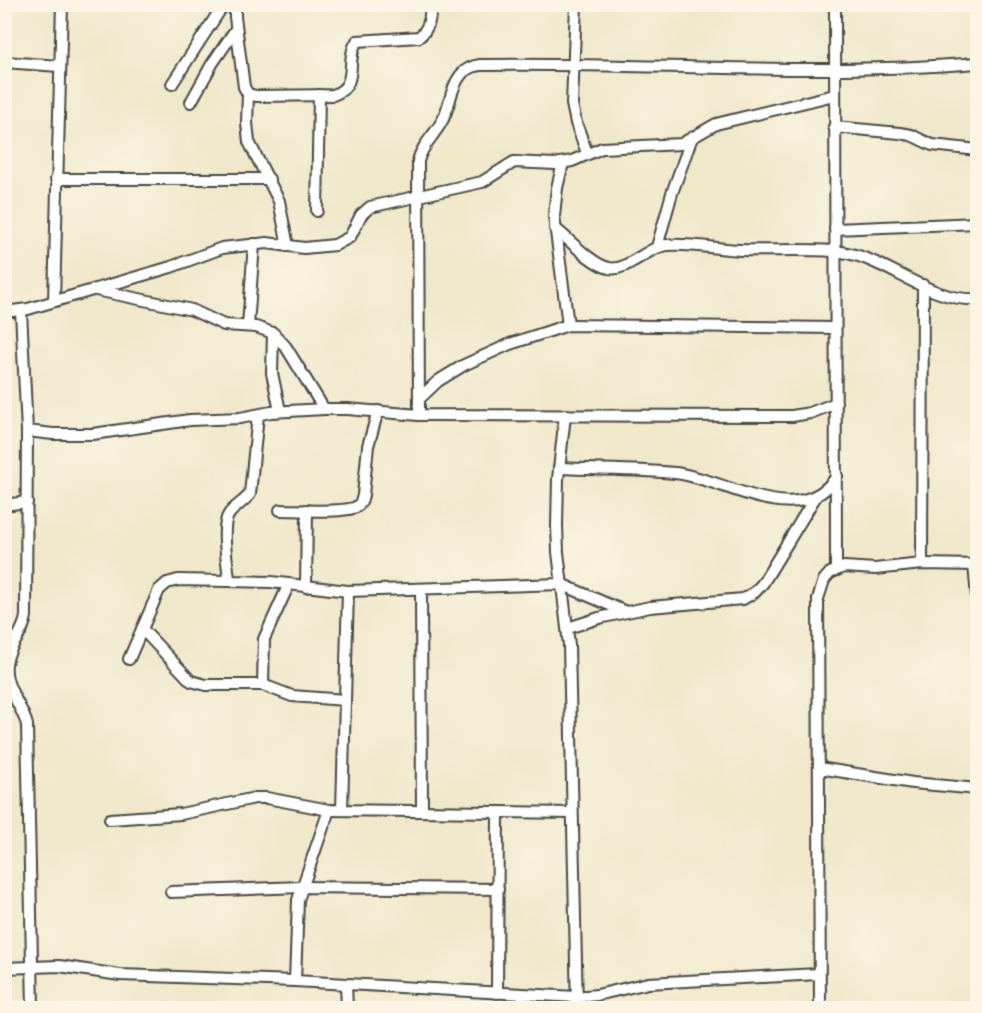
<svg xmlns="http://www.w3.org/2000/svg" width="982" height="1013" font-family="'Playpen Sans',sans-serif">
  <rect width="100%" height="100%" fill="#fcf5e5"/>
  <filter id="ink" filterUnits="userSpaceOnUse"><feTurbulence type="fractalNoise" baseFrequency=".0167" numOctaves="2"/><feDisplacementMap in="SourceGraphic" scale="12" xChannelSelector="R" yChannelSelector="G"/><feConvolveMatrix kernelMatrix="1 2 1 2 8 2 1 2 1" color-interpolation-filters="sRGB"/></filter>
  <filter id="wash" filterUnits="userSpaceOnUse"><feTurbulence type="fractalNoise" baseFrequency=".008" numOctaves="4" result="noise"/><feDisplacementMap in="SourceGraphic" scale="24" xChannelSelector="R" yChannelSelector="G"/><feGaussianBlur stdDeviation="1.35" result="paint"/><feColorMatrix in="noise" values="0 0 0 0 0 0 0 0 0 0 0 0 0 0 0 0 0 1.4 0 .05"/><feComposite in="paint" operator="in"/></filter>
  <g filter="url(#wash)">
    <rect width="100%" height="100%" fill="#efe8cb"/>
  </g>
  <g filter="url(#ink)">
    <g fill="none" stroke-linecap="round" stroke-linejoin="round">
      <defs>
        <g id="street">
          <path d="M235 4V17L244 87 248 94 256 96 333 95C361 85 344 60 357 41L419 37C430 28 430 18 431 4"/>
          <polyline points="576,4 572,104 576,123 587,153"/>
          <polyline points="835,4 836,569"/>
          <polyline points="974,4 978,24"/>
          <polyline points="4,62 59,66"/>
          <polyline points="172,84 224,4"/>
          <polyline points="248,94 247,123 249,142 279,201 288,246"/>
          <polyline points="191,102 212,64 236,29"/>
          <polyline points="834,127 900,133 911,135 932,145 978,150"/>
          <polyline points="563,163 557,188 554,216 568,325"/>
          <polyline points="56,179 269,179"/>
          <polyline points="317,211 319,95"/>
          <path d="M555 228C568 239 593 265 609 268 627 272 647 247 667 245 691 243 716 249 740 250 771 251 801 249 832 251 883 253 927 303 978 299"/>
          <polyline points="835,229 978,223"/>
          <polyline points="657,247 672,193 691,140"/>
          <polyline points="96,290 192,310 224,325 256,327 273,333 286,347 324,409"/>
          <polyline points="54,301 62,4"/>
          <path d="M21 311 27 431 26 616C24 633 11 643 7 659 0 684 22 704 27 725L33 1008"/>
          <polyline points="4,312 28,309 171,267 222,248 267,243 304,248 335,245 350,237 361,215 370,207 482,182 514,162 555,164 572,161 602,148 681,144 716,124 834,95"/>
          <polyline points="248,326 254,244"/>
          <polyline points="273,333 272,373 280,411"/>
          <polyline points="419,399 438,381 464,365 510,344 568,325 835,328"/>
          <path d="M419 415 418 161C422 145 434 136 442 121 450 107 450 89 460 76 465 69 472 66 480 65 646 62 812 77 978 63"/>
          <polyline points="565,415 558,479 557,526 558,552 569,645 577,1008"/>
          <polyline points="27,431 53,434 93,434 190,420 240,418 271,412 324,409 347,409 419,415 792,416 810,413 836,403"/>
          <path d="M559 468C597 470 637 469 675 473 725 478 799 533 837 476"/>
          <polyline points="4,505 27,502"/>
          <path d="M280 510C296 510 344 513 356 507 361 504 362 500 363 495L368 446 378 411"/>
          <polyline points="922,564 923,285"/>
          <polyline points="974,565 978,607"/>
          <path d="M229 580C228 564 220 527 229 514 235 506 244 502 250 494L258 415"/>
          <polyline points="306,587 307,510"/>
          <polyline points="421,589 422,811"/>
          <polyline points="568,628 599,618 650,607 743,599 755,592 763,583 816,496"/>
          <polyline points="142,629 191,681 206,685 263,685 292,696 345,700"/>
          <polyline points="129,659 159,590 167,583 178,580 271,582 348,591 561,584 626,612"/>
          <polyline points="263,685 264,639 289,584"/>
          <polyline points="819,768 913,783 978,789"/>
          <polyline points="342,810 348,591"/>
          <polyline points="110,819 181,814 255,798 267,798 329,810 572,813"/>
          <polyline points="171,892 301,887 498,889"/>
          <polyline points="4,968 59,966 120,975 295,981 576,997 597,995 648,983 819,974"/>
          <polyline points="295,981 298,900 329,810"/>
          <polyline points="346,984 347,1008"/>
          <polyline points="497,993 498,812"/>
          <polyline points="820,1008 818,599 824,580 830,573 844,567 875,569 922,564 978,565"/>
        </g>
      </defs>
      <use href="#street" stroke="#484743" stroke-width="14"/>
      <use href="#street" stroke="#fff" stroke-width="10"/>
    </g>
  </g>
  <rect width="982" height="1013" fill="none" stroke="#fcf5e5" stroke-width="24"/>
</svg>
